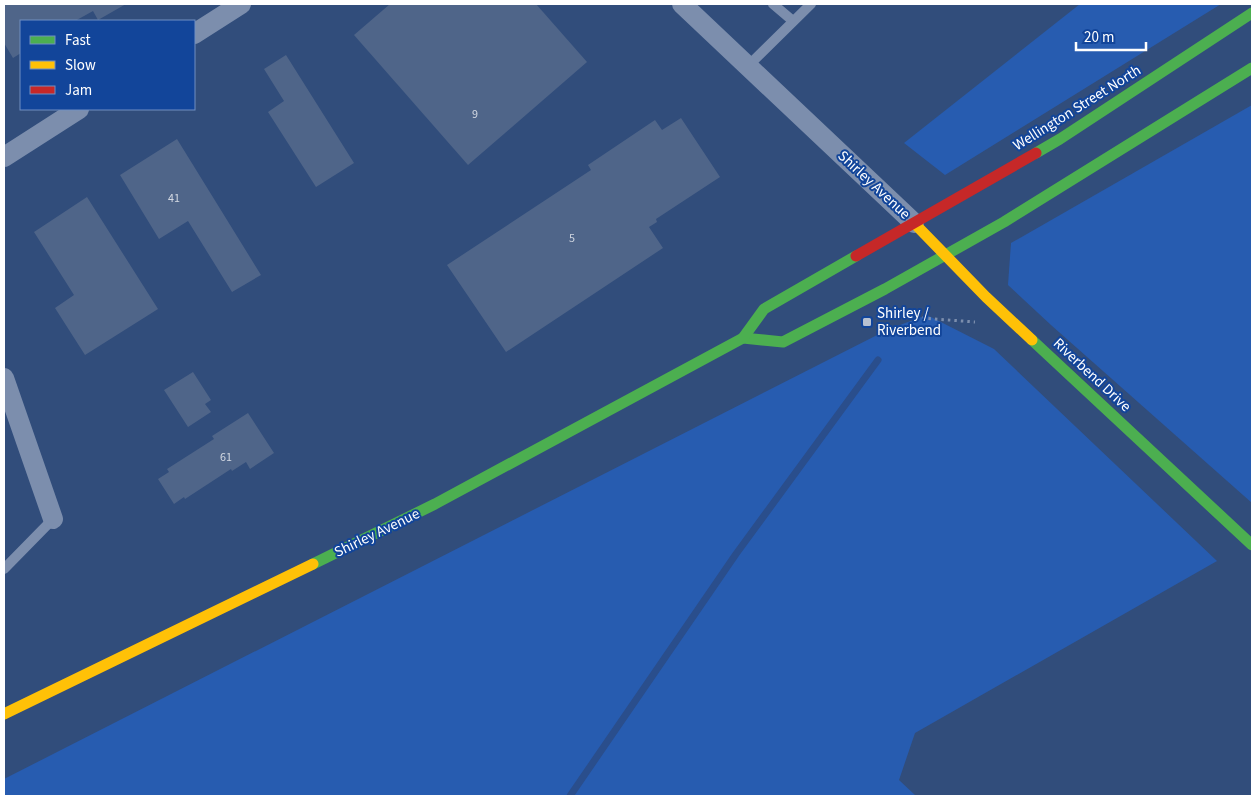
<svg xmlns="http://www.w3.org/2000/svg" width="1256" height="800" font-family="'Source Sans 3',sans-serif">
  <rect width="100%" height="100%" fill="#314d7b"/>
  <g fill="#275cb0">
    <polygon points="1080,4 1221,4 945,175 904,143"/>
    <polygon points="1252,105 1252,503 1051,325 1008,285 1011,243"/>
    <polygon points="927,315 994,349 1217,561 915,733 899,780 916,796 4,796 4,779 889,329"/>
  </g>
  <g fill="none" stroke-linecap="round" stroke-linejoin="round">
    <polyline stroke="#2a4e8c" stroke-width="7" points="570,796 736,554 878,360"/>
  </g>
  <g fill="#4f6589">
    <polygon points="4,4 126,4 98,20 93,11 75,21 21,21 21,53 13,58 4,43"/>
    <polygon points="390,4 536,4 587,62 468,165 354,35"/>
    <polygon points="286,55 354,163 316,187 268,112 284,101 264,69"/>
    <polygon points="681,118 720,177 656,219 657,222 649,227 663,248 506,352 447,265 591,170 588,165 655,120 662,130"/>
    <polygon points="177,139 261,275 232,292 188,221 159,239 120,175"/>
    <polygon points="87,197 158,309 85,355 55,308 74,295 34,232"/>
    <polygon points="193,372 211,400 205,404 211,412 188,427 164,390"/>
    <polygon points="248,413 274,453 250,469 246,462 232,471 231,469 185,499 184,497 174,504 158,479 169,472 167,469 214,439 212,436"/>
  </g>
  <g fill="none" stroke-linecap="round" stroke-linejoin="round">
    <polyline stroke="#7c8ead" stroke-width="3" stroke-dasharray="2.5 4" stroke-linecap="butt" points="896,316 975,322"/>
    <g stroke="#7c8ead" stroke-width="10">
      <polyline points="773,4 793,21"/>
      <polyline points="748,66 811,4"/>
      <polyline points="4,569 53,519"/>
    </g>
    <g stroke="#7c8ead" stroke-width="20">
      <polyline points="682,4 914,223"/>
      <polyline points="194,34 241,4"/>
      <polyline points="4,157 79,109"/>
      <polyline points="4,378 53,519"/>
    </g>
    <g stroke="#4caf50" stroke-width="11">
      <polyline points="1036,153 1060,139 1252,13"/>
      <polyline points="743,338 783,342 885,289 1004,222 1252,68"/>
      <polyline points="1032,340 1252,545"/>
      <polyline points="313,564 435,504 743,338 764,309 856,256"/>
    </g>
    <g stroke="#ffc107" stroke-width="11">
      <polyline points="914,223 986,297 1032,340"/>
      <polyline points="4,714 313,564"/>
    </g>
    <polyline stroke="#c62828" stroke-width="11" points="856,256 1036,153"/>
  </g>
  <rect fill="#b7c1d1" stroke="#12459a" stroke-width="2" x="862" y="317" width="10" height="10" rx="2.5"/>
  <g text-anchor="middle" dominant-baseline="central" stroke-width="4" stroke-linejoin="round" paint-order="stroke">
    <g font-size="12" fill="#d3d8e2">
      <text x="475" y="114">9</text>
      <text x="174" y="198">41</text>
      <text x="572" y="238">5</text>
      <text x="226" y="457">61</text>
    </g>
    <g font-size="15" fill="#fff" stroke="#12459a">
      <text transform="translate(1077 108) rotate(-32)">Wellington Street North</text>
      <text transform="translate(874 185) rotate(43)">Shirley Avenue</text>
      <text transform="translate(1092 375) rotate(43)">Riverbend Drive</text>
      <text transform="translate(377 533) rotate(-26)">Shirley Avenue</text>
    </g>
    <g font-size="15" fill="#fff" stroke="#12459a" text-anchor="start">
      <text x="877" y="313">Shirley /<tspan x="877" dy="17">Riverbend</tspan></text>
    </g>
  </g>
  <rect width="1256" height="800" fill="none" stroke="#ffffff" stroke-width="10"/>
  <rect x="20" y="20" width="175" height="90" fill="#12459a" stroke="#718fc2"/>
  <rect x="30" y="36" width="25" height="8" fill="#4caf50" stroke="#718fc2"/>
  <text x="65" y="45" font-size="15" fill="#ffffff">Fast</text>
  <rect x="30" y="61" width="25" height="8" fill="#ffc107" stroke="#718fc2"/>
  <text x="65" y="70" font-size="15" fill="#ffffff">Slow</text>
  <rect x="30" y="86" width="25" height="8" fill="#c62828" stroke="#718fc2"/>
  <text x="65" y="95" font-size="15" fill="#ffffff">Jam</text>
  <path d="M1076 42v8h70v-8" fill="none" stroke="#ffffff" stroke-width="2.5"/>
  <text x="1084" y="42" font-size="15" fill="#ffffff" stroke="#12459a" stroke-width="4" paint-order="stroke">20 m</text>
</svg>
